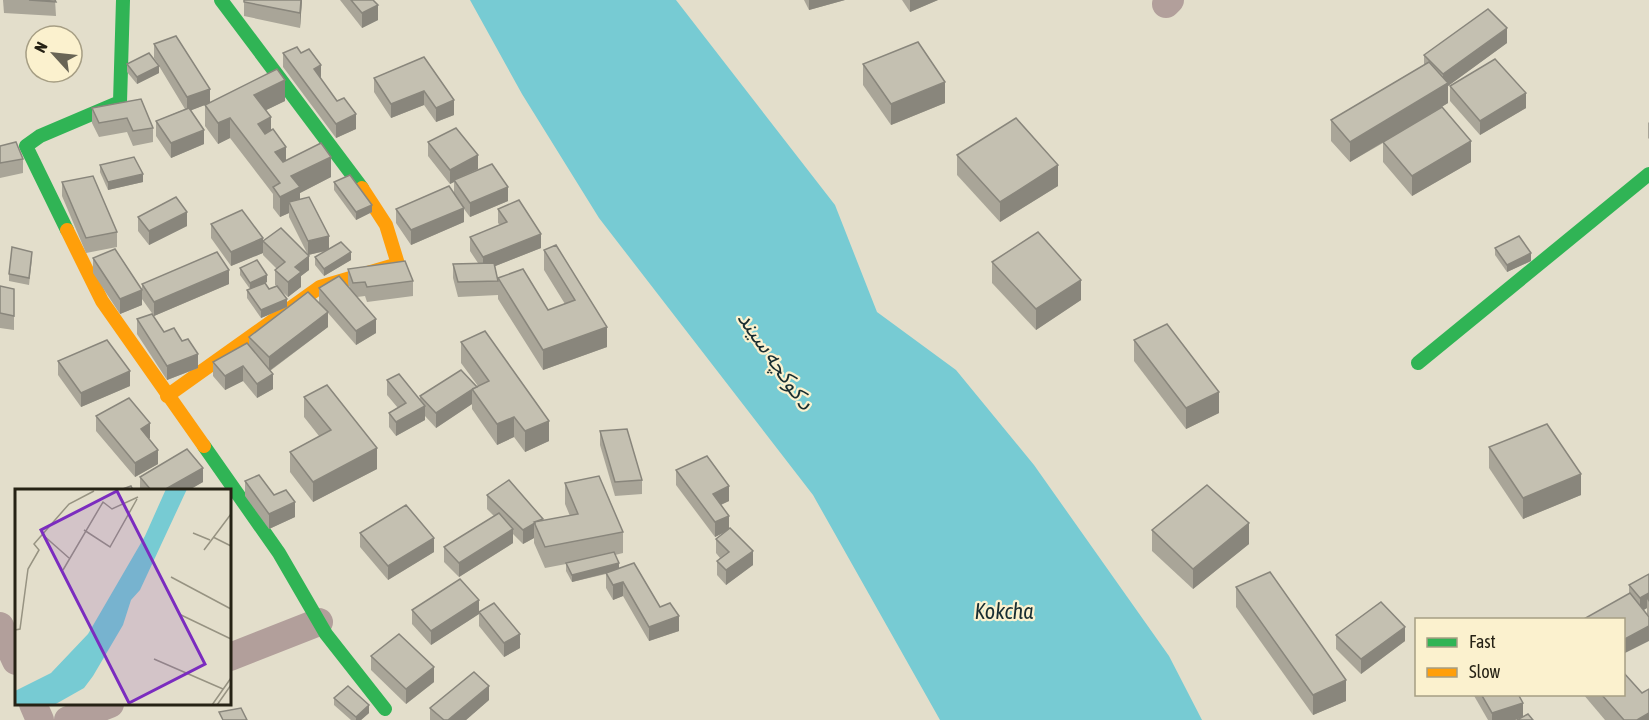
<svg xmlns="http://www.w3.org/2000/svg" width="1649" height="720" font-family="'Asap Condensed','Noto Sans Arabic',sans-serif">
  <rect width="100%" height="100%" fill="#e3decb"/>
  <polygon fill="#77cbd3" points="470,0 676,0 835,205 877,312 956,370 1034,465 1169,656 1202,720 940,720 813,495 599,218 522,94"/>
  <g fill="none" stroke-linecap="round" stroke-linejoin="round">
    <g stroke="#b29f9b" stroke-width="28">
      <polyline points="1166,4 1170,0"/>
      <polyline points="0,626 16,661"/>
      <polyline points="230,657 319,622"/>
      <polyline points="33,704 40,720"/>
      <polyline points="68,720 110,704"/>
    </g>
    <g stroke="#30b455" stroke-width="14">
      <polyline points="221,0 362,188"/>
      <polyline points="67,230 26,146 40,136 120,102 123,0"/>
      <polyline points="1418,363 1649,174"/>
      <polyline points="204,446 279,553 326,634 385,709"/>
    </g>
    <g stroke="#ff9f0a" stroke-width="14">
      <polyline points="67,230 102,301 204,446"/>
      <polyline points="167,396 320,287 398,264 386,225 362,188"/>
    </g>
  </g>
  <g fill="#a9a598">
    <polygon points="3,0 55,0 56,16 4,13"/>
    <polygon points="244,0 302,0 300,28 244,16"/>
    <polygon points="340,0 373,0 378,20 362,28"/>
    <polygon points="804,0 845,0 809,10"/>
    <polygon points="902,0 938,0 910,12"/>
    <polygon points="1507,43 1448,86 1448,103 1427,116 1471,162 1412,196 1383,162 1383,143 1350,162 1331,141 1331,120 1424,65 1424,55"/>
    <polygon points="154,44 210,103 285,101 266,110 271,131 286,160 331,177 300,193 300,199 329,249 351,260 324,276 315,265 315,257 326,251 308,255 309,270 301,276 301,287 288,297 278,288 287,307 261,318 247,298 247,290 250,289 240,275 240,268 267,282 265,283 269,289 277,286 275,285 275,270 277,269 263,255 263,241 308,255 289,217 289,213 280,217 273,208 273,194 230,138 218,144 205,126 205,105 191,110 204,144 171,158 156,136 156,121 185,109 159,66 159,73 137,84 127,72 127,64 159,65 154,58"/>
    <polygon points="283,53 321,79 356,129 336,138 283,67"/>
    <polygon points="424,57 454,115 436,122 424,105 391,118 374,92 374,78"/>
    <polygon points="863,64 945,103 891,125 863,85"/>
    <polygon points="1450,86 1526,108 1480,135 1450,101"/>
    <polygon points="141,99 153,128 153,142 133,146 127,132 99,137 92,123 92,108"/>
    <polygon points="1649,122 1649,139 1648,138 1648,123"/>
    <polygon points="428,142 478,169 508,201 470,217 464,209 464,222 411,245 396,223 396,209 454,193 454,182 450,184 428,156"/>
    <polygon points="0,146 23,159 23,173 0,178"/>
    <polygon points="957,155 1058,186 1000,222 957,175"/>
    <polygon points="100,165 143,182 108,190 100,172"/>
    <polygon points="62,182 117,232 117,247 86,253 62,196"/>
    <polygon points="334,182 372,212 356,220 334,190"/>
    <polygon points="498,209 541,248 495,266 498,281 498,278 548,310 565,304 544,270 544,250 607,347 543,370 498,299 498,295 458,297 453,278 453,264 478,263 470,251 470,237 500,225 498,223"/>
    <polygon points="138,217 187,226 149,245 138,231"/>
    <polygon points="211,224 263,253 231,266 211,238"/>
    <polygon points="1495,248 1531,261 1507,272 1495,255"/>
    <polygon points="93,258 142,289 142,284 229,284 154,316 142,299 142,305 120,314 93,273"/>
    <polygon points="32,259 29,285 9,281 9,274"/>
    <polygon points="992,262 1081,300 1036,330 992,283"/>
    <polygon points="348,269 413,281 413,296 367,302 365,296 357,297 376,333 356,345 328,313 328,327 270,371 273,389 257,398 243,381 225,390 213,376 213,362 249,346 249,337 323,307 319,303 319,288 350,288 348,284"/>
    <polygon points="0,286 14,289 14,330 0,328"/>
    <polygon points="137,319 164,332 198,368 167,380 137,334"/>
    <polygon points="1134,340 1219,413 1186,429 1134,361"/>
    <polygon points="461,342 549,441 525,452 514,437 497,445 472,409 472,404 436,428 425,416 425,420 396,436 389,427 389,413 398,408 387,395 387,380 420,400 420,396 478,386 461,363"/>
    <polygon points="58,361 130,386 81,407 58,375"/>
    <polygon points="304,397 377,469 313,502 290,472 290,452 319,436 304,417"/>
    <polygon points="96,416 150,438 149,438 158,464 135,477 96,431"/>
    <polygon points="600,431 642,480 642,494 615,496 600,445"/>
    <polygon points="1489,447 1581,495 1523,519 1489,468"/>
    <polygon points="676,470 729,501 721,505 729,529 753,565 726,585 717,575 717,561 720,558 716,553 716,539 726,531 715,537 676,485"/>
    <polygon points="140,477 203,482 189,490 140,490"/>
    <polygon points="245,481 274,495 295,517 269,529 245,496"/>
    <polygon points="565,483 623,532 623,553 615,555 619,569 660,607 679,631 649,641 623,596 613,600 606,588 606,574 572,582 566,571 566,564 545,568 534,543 534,538 523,544 513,534 513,543 459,577 444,562 444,547 494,516 487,509 487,495 543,521 570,516 565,504"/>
    <polygon points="1152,530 1249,544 1193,589 1152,551"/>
    <polygon points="360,533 434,552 388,580 360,547"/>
    <polygon points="1649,574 1649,616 1647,614 1647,608 1644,610 1629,594 1629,585"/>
    <polygon points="1236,587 1346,701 1313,715 1236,607"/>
    <polygon points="412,610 479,614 431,645 412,624"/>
    <polygon points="479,612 520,648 504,657 479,626"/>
    <polygon points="1336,635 1405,641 1361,674 1336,649"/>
    <polygon points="371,656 434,682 406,704 371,670"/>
    <polygon points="1473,694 1518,694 1523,717 1515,720 1488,720"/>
    <polygon points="1583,694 1623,694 1649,720 1605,720"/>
    <polygon points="334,698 369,713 361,720 351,720 334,705"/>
    <polygon points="489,700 466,720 430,720 430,708"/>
  </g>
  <g fill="#89867c">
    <polygon points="301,0 302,0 300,28 300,13"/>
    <polygon points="809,0 845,0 809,10"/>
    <polygon points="910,0 938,0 910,12"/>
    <polygon points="378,5 378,20 362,28 362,13"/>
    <polygon points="1507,28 1507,43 1448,86 1448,103 1350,162 1350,142 1443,85 1443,74"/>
    <polygon points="321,65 321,80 314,69"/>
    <polygon points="159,66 159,73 137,84 137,77"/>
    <polygon points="285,80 285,101 254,116 254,95"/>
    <polygon points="945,82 945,103 891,125 891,104"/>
    <polygon points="210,89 210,103 187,112 187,97"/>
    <polygon points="424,91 424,105 391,118 391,104"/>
    <polygon points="1526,93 1526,108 1480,135 1480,121"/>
    <polygon points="454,100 454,115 436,122 436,108"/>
    <polygon points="356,114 356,129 336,138 336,124"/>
    <polygon points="271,117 271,138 258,145 258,124"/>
    <polygon points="230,118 230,138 218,144 218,123"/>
    <polygon points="204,130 204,144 171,158 171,143"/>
    <polygon points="1471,141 1471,162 1412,196 1412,176"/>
    <polygon points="286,147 286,167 275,152"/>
    <polygon points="478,155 478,169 454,180 454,182 450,184 450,170"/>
    <polygon points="331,157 331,177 300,193 300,208 289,202 289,213 280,217 280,197 291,176"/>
    <polygon points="1058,165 1058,186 1000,222 1000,202"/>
    <polygon points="143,174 143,182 108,190 108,182"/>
    <polygon points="508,187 508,201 470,217 470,203"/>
    <polygon points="372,205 372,212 356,220 356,212"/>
    <polygon points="464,208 464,222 411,245 411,230"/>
    <polygon points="187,212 187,226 149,245 149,231"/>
    <polygon points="541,234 541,248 483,271 483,257"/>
    <polygon points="329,236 329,250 308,255 308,241"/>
    <polygon points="263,238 263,253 231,266 231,252"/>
    <polygon points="351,252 351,260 324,276 324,269"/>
    <polygon points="1531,253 1531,261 1507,272 1507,265"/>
    <polygon points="309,256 309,270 301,276 301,287 288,297 288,282 295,267"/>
    <polygon points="229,270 229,284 154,316 154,302"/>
    <polygon points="267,275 267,282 250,290 250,283"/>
    <polygon points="1081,280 1081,300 1036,330 1036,309"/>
    <polygon points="142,290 142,305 120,314 120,299"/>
    <polygon points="287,299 287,307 261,318 261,310"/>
    <polygon points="328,312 328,327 269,371 269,357"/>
    <polygon points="376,319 376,333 356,345 356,331"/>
    <polygon points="607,327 607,347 543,370 543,350"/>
    <polygon points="198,354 198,368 167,380 167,366"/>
    <polygon points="243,366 243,381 225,390 225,376"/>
    <polygon points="130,371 130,386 81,407 81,393"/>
    <polygon points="273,374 273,389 257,398 257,384"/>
    <polygon points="472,390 472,404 436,428 436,413"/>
    <polygon points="1219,392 1219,413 1186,429 1186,408"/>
    <polygon points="425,406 425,420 396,436 396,422"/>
    <polygon points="514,417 514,437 497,445 497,424"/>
    <polygon points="549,421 549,441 525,452 525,431"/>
    <polygon points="150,423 150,438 141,443 141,429"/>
    <polygon points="377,448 377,469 313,502 313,482"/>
    <polygon points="158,450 158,464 135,477 135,463"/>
    <polygon points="203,468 203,482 189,490 164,490"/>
    <polygon points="1581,474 1581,495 1523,519 1523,498"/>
    <polygon points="729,486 729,501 713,508 713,494"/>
    <polygon points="295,502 295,517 269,529 269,514"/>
    <polygon points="729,516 729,530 715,537 715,522"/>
    <polygon points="534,523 534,538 523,544 523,530"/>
    <polygon points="1249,523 1249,544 1193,589 1193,569"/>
    <polygon points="513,529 513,543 459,577 459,563"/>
    <polygon points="434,538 434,552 388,580 388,566"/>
    <polygon points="753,551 753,565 726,585 726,570"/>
    <polygon points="619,563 619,570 572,582 572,575"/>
    <polygon points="623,582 623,596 613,600 613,585"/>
    <polygon points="1649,593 1649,602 1647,599 1647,608 1640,612 1640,598"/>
    <polygon points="479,600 479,614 431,645 431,631"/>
    <polygon points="679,616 679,631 649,641 649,627"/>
    <polygon points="1649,626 1649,641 1623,654 1623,640"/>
    <polygon points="1405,627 1405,641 1361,674 1361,659"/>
    <polygon points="520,634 520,648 504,657 504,643"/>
    <polygon points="434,667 434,682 406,704 406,689"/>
    <polygon points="1346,680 1346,701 1313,715 1313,695"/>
    <polygon points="489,686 489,700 466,720 448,720"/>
    <polygon points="1523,703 1523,717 1515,720 1492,720 1492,713"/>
    <polygon points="369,705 369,713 361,720 356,720 356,717"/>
    <polygon points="1649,713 1649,720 1637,720"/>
  </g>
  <g fill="#c4c0b1" stroke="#89867c" stroke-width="1.5">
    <polygon points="29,0 55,0 56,2"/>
    <polygon points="244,0 301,0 300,13 244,2"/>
    <polygon points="351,0 373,0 378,5 362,13"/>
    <polygon points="1488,9 1507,28 1443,74 1424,55"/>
    <polygon points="176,36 210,89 187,97 154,44"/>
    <polygon points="918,42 945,82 891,104 863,64"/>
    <polygon points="297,47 301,53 309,49 321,65 314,69 337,101 344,98 356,114 336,124 283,53"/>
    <polygon points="149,53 159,66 137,77 127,64"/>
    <polygon points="424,57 454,100 436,108 424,91 391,104 374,78"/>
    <polygon points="1495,59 1526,93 1480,121 1450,86"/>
    <polygon points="1429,62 1448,83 1350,142 1331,120"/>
    <polygon points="277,69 285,80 254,95 271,117 258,124 265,134 273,129 286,147 275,152 283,162 321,143 331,157 291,176 300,187 280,197 273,187 280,183 230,118 218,123 205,105"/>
    <polygon points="141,99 153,128 133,131 127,118 99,123 92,108"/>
    <polygon points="1442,107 1471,141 1412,176 1383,142"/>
    <polygon points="189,108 204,130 171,143 156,121"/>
    <polygon points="1016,118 1058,165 1000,202 957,155"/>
    <polygon points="456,128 478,155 450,170 428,142"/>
    <polygon points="16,142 23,159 0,163 0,146"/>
    <polygon points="134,157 143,174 108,182 100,165"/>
    <polygon points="492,164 508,187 470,203 454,180"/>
    <polygon points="350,175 372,205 356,212 334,182"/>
    <polygon points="93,176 117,232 86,238 62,182"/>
    <polygon points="449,186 464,208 411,230 396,209"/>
    <polygon points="176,197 187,212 149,231 138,217"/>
    <polygon points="309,197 329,236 308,241 289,202"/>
    <polygon points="519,200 541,234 483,257 470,237 507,222 498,209"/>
    <polygon points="242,210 263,238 231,252 211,224"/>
    <polygon points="281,228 309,256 295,267 301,272 288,282 275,270 285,262 263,241"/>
    <polygon points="1038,232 1081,280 1036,309 992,262"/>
    <polygon points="1519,236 1531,253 1507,265 1495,248"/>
    <polygon points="341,242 351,252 324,269 315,257"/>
    <polygon points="556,245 607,327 543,350 498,278 523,269 548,310 575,300 544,250"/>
    <polygon points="12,247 32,252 29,278 9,274"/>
    <polygon points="115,249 142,290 120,299 93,258"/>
    <polygon points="217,252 229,270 154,302 142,284"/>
    <polygon points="257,260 267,275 250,283 240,268"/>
    <polygon points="405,261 413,281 367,287 365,282 353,283 348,269"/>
    <polygon points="494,263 498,281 458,282 453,264"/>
    <polygon points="339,276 376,319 356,331 319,288"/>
    <polygon points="265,283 269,289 277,286 287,299 261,310 247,290"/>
    <polygon points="0,286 14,289 14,316 0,313"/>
    <polygon points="308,292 328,312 269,357 249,337"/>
    <polygon points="152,314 164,332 174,328 182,341 188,339 198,354 167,366 137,319"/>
    <polygon points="1167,324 1219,392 1186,408 1134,340"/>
    <polygon points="485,331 549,421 525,431 514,417 497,424 472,389 489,381 461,342"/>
    <polygon points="107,340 130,371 81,393 58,361"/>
    <polygon points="247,343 273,374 257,384 243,366 225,376 213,362"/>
    <polygon points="461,370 477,387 472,389 473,389 436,413 420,396"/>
    <polygon points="399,374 425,406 396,422 389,413 406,403 387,380"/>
    <polygon points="327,385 377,448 313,482 290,452 331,430 304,397"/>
    <polygon points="129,398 150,423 141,429 158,450 135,463 96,416"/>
    <polygon points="1547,424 1581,474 1523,498 1489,447"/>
    <polygon points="627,429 642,480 615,482 600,431"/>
    <polygon points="187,449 203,468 164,490 151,490 140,477"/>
    <polygon points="707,456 729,486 713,494 729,516 715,522 676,470"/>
    <polygon points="259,475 274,495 286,490 295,502 269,514 245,481"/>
    <polygon points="599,476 623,532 545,547 534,522 578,514 565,483"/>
    <polygon points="509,480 543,519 534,522 535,523 523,530 487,495"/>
    <polygon points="1207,485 1249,523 1193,569 1152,530"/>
    <polygon points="131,486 133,490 120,490"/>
    <polygon points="406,505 434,538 388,566 360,533"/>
    <polygon points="499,513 513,529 459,563 444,547"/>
    <polygon points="730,528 753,551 726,570 717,561 729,552 716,539"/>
    <polygon points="614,552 619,563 572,575 566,563"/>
    <polygon points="634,563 660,607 670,603 679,616 649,627 623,582 613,585 606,573"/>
    <polygon points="1270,572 1346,680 1313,695 1236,587"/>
    <polygon points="1649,574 1649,593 1640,598 1629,585"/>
    <polygon points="460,579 479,600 431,631 412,610"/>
    <polygon points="1630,593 1649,617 1649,626 1623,640 1623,620 1582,620"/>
    <polygon points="1381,602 1405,627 1361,659 1336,635"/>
    <polygon points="494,603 520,634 504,643 479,612"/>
    <polygon points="399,634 434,667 406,689 371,656"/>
    <polygon points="474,672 489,686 448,720 444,720 430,708"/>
    <polygon points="1623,672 1642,693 1649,689 1649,713 1637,720 1624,720 1601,694 1623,694"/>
    <polygon points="348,686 369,705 356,717 334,698"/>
    <polygon points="1481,694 1518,694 1523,703 1492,713"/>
    <polygon points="241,708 247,720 223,720 219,712"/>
    <polygon points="1528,714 1533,720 1517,720"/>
  </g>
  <g text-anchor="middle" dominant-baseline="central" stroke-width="4.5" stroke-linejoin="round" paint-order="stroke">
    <g font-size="22" font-style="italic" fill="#182d31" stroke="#fbf1ce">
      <text transform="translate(776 360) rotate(55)">د کوکچه سیند</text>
      <text x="1004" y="611">Kokcha</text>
    </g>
  </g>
  <g transform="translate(15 489)">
    <rect width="216" height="216" fill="#e3decb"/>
    <path d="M151 0H172L125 101 116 111 108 136 78 187 69 199 39 216H0V202L36 184 73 145 130 47Z" fill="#77cbd3"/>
    <path fill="none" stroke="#979382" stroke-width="1.5" d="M69 41 95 58 122 10M178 44 195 51M28 46 54 69M198 48 216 57M189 61 216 25M48 81 88 13 97 20 123 8M156 88 216 120M164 125 216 150M0 141 5 140 13 80 24 61 19 55 54 15 79 2M139 170 208 200M197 216 216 189M202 216 216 196"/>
    <path fill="#7b2cbf" fill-opacity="0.15" stroke="#7b2cbf" stroke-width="3" d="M102 2 190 175 114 214 26 41Z"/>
    <rect width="216" height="216" fill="none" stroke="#262215" stroke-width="3"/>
  </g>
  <rect x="1415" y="618" width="210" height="78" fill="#fbf1ce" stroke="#a69e84" stroke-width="1.5"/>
  <rect x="1427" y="638" width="30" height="9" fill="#30b455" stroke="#a69e84" stroke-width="1.5"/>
  <text x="1469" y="648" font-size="18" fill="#262215">Fast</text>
  <rect x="1427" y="668" width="30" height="9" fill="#ff9f0a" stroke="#a69e84" stroke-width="1.5"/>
  <text x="1469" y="678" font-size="18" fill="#262215">Slow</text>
  <g transform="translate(54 54) rotate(297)"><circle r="28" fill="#fbf1ce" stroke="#a69e84" stroke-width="1.5"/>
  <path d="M0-4.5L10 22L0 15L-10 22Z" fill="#686455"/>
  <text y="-9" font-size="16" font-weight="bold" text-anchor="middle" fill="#262215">N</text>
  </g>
</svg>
